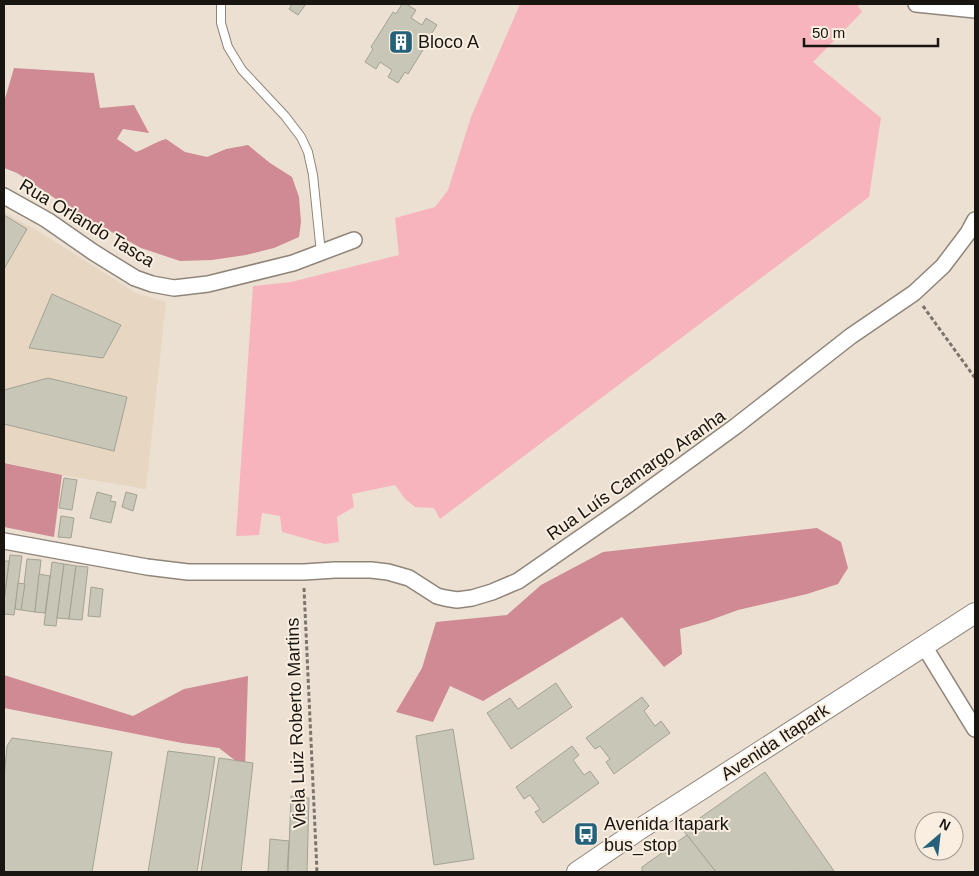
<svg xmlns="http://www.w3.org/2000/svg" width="979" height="876" font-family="Arial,sans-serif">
  <rect width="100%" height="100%" fill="#ece0d3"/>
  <polygon fill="#e6d6c2" points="4,212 38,231 136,293 166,302 146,489 62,475 4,462"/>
  <polygon fill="#f8b4bc" points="520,4 857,4 862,12 813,62 881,118 869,197 440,519 434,508 415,507 405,499 395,485 352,494 354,507 337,517 339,542 325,544 282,532 280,516 262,513 259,535 236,536 253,286 291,282 399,255 395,218 435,207 448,190 471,117"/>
  <g fill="#d08a93">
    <path d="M14 68 94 73 100 108 134 105 149 133 123 129 117 139 136 152C147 148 155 142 166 139L185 152 207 157 226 149 248 145 270 163 292 177 299 197 301 222 299 237 274 248 246 255 212 260 180 261 141 248 77 213 17 173 4 168V102Z"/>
    <polygon points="4,463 62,475 54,537 4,527"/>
    <polygon points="817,528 841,542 848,568 838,584 807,594 738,610 708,621 680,629 682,654 664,667 622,617 483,701 450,686 433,722 396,712 422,668 436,622 507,615 541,585 603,552"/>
    <polygon points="4,675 133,716 184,689 248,676 245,768 219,748 182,743 4,708"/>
  </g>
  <g fill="#c8c7b7" stroke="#a3a292">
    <polygon points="292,4 306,4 298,15 289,9"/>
    <polygon points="402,4 406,4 416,10 411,18 422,25 426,18 437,25 430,36 431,37 408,74 405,72 398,83 388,77 392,70 380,62 376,69 365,62 373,49 371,47 393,12 396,14"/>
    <polygon points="4,215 27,229 4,269"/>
    <polygon points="52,294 121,325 103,358 29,348"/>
    <polygon points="48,378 127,397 114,451 4,424 4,390"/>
    <polygon points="64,478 77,480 72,510 59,508"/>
    <polygon points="97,492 112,496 110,501 116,502 111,523 90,518"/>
    <polygon points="126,492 137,495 133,511 122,507"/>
    <polygon points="61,516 74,518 71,538 58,537"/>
    <polygon points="10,555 22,556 14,615 4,614 4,601"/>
    <polygon points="27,559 41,560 35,612 21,610"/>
    <polygon points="4,561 9,561 4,601"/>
    <polygon points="52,562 64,564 56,626 44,625"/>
    <polygon points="64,564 76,566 69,619 57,618"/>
    <polygon points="76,566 88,567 82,620 69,619"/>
    <polygon points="39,574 50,576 45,613 35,612"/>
    <polygon points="18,583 25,584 21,610 15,609"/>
    <polygon points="91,587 103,589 100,617 88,616"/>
    <polygon points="556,683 572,707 511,749 487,713 510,698 518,709"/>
    <polygon points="642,697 649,706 644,711 655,726 661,721 670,733 614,774 606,762 610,759 600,746 595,749 586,738"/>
    <polygon points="453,729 474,859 434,865 416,736"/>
    <polygon points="12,738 112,752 92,872 4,872 4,778 7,746"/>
    <polygon points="572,746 579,755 573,760 584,775 590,771 599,783 543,823 535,812 540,809 530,795 524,799 516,787"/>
    <polygon points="168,751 215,757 197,872 148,872"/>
    <polygon points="219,758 253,763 241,872 201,872"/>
    <polygon points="765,772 834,871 716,872 683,830"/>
    <polygon points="291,796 309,798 307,872 288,872"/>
    <polygon points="687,835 716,872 642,872 642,867"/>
    <polygon points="270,839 289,841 287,872 268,872"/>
  </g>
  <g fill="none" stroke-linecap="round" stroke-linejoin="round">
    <defs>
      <polyline id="service" points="221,4 221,23 228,47 242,70 285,116 301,137 308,152 313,175 321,253"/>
      <g id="minor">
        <polyline points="916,4 975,10"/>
        <polyline points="4,196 47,220 93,252 135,278 152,284 174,288 208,284 293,263 354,240"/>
        <polyline points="4,541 147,567 188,572 304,572 335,570 371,570 388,572 409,578 437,596 445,598 457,600 472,598 492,592 518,581 629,504 736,426 851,336 914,293 943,266 968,233 975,220"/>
        <polyline points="924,646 975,729"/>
      </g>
      <polyline id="secondary" points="577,872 643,827 975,613"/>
    </defs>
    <use href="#service" stroke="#8f8579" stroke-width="10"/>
    <use href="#minor" stroke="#8f8579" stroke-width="18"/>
    <use href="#secondary" stroke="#8f8579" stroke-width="22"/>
    <g stroke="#7c746c" stroke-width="3" stroke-dasharray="4 2.5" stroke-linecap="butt">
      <polyline points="923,306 975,378"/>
      <polyline points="304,588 317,872"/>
    </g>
    <use href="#service" stroke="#fff" stroke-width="8"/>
    <use href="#minor" stroke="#fff" stroke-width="15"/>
    <use href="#secondary" stroke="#fff" stroke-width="20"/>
  </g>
  <defs>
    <symbol id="building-square" viewBox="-11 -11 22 22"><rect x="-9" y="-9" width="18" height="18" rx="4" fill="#256279" stroke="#f9eee0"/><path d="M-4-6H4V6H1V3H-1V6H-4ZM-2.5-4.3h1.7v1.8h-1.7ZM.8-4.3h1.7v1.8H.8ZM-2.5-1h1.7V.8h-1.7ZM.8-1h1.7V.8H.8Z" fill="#fff"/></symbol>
    <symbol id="bus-square" viewBox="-11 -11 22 22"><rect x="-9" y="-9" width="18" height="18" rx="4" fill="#256279" stroke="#f9eee0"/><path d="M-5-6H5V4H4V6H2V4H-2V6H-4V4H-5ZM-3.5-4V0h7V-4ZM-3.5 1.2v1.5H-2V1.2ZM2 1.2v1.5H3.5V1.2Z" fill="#fff"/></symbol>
  </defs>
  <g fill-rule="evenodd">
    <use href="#building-square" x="387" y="28" width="28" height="28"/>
    <use href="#bus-square" x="572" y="820" width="28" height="28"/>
  </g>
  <g text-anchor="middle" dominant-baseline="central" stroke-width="4" stroke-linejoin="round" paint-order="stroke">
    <g font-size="18" fill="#191511" stroke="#f9eee0" text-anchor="start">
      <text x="418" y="42">Bloco A</text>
      <text x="604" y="824">Avenida Itapark<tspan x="604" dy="21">bus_stop</tspan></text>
    </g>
    <g font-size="18" fill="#191511" stroke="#f9eee0">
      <text transform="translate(87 223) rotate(31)">Rua Orlando Tasca</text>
      <text transform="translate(636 475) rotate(-35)">Rua Luís Camargo Aranha</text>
      <text transform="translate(296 723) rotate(-92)">Viela Luiz Roberto Martins</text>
      <text transform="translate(775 742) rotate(-33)">Avenida Itapark</text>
    </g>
  </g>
  <rect width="979" height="876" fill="none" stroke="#191511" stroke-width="10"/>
  <g transform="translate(939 836) rotate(28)"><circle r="24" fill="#f9eee0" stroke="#9f978d"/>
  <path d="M0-4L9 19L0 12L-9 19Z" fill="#256279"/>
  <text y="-8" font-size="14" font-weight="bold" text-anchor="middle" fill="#191511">N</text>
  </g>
  <path d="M804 38v8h134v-8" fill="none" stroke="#191511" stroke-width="2.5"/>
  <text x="812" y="38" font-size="15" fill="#191511" stroke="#f9eee0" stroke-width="4" paint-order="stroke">50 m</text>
</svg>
